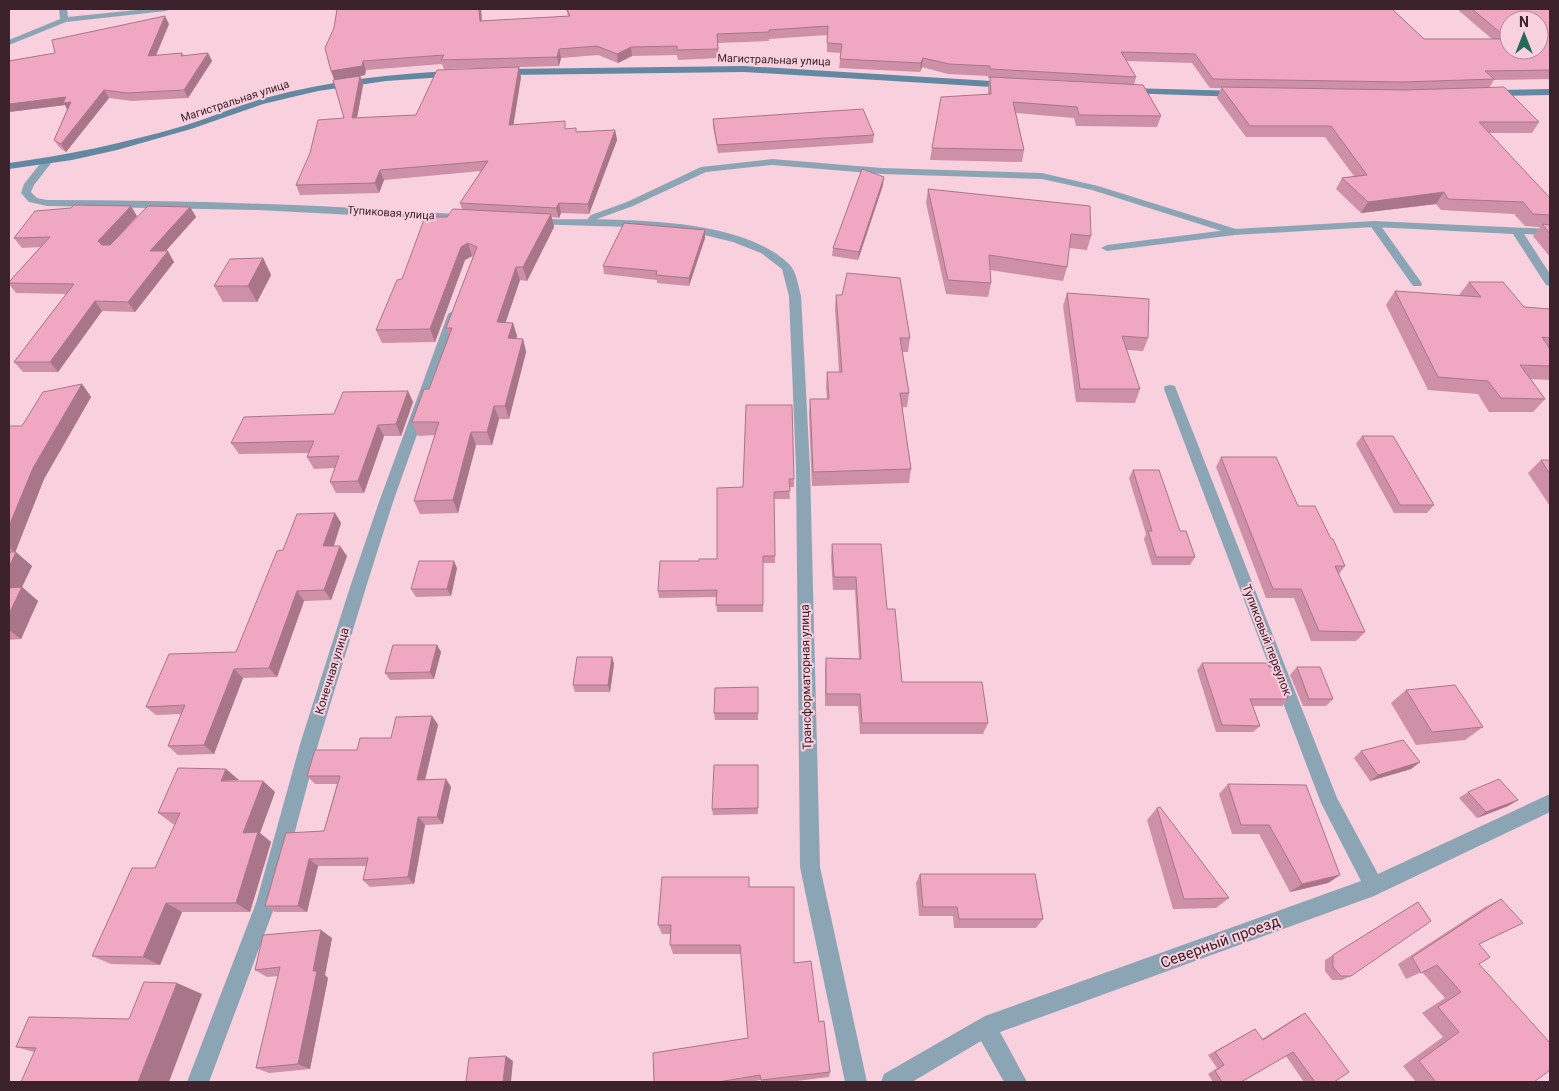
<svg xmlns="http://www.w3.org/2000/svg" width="1559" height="1091" font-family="Roboto,sans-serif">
  <rect width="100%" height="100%" fill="#f9d0de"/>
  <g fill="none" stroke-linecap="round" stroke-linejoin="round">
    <g fill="#8ba5b5" fill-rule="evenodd">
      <polygon points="772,159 882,168 1042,173 1098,186 1239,230 1240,232 1239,234 1231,234 1092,190 1042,179 882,174 772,165 706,172 633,206 597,219 593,225 585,225 584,223 591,215 627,202 701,167"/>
      <polygon points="1374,221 1378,222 1421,282 1422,284 1421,286 1413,286 1369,224"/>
    </g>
    <g fill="#8ba5b5" fill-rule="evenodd">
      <polygon points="59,9 67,9 68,17 146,9 170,9 166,11 66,22 9,45 9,40 60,19"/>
      <path d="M47 159 52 162 34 185 31 192 37 198 47 200C188 200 328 205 468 215L473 218 468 221 258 210 47 206 29 202 21 193 24 184 43 160Z"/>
      <path d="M533 219C603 220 736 213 789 264 797 272 798 286 801 296L810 468 820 867 867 1082H845L800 867 796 468 789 296 782 269 761 253 733 242 704 235 630 227 529 224 528 222Z"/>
      <polygon points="1374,221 1550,229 1550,235 1524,234 1550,274 1550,286 1546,285 1513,234 1374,227 1235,235 1107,251 1101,248 1107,245 1235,229"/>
      <polygon points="454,310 460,314 393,502 367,584 319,741 276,903 209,1082 187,1082 256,903 301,741 351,584 379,502 448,314"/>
      <polygon points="1170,385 1175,386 1176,389 1337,798 1378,874 1550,794 1550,812 1374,896 1000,1032 1027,1082 1004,1082 981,1041 912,1082 881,1082 884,1074 985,1016 1361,881 1321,803 1164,389 1165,386"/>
    </g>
    <g fill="#6289a1" fill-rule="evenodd">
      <polygon points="744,66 1008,82 1013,85 1008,88 744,72 501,75 497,72 501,69"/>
      <path d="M456 71 459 72V76L386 81 318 91 263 104 191 129 117 150 72 160 9 169V163C68 155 125 143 183 126 212 117 239 105 269 97 330 81 393 73 456 71Z"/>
      <polygon points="1128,88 1240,91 1245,94 1240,97 1125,93 1123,91"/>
      <polygon points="1550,89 1550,95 1490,96 1485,93 1490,90"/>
    </g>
  </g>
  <g fill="#ce90a7">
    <polygon points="337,9 481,9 482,21 568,16 566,9 1392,9 1424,39 1492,39 1457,9 1550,9 1550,79 1494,80 1489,88 1539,122 1532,133 1489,133 1550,198 1550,257 1533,236 1540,227 1525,226 1514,214 1441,210 1436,204 1361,213 1336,189 1342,178 1354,176 1325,137 1246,137 1217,98 1221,88 1210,88 1192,63 1127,61 1136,77 1134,85 1161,116 1157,127 1076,126 1074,118 1016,113 1024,150 1022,162 930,160 932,148 988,94 988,88 990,78 988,78 988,76 948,74 922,67 920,72 839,68 841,53 827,52 827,35 769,39 769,41 718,43 719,58 678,60 677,55 632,56 618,63 598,55 561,58 559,66 444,69 442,64 366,70 365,75 360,76 363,85 357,118 416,115 521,77 513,125 567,129 576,132 615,130 617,140 589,214 561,213 559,218 552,217 554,227 527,281 520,280 505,323 513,323 517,336 516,339 523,339 526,352 509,419 499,419 492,445 476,445 458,513 420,514 414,501 435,435 418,436 412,422 429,389 449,336 446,328 473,257 472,256 465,260 435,342 382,343 376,330 402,279 447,217 462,209 460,203 481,171 384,180 379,193 300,195 296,185 344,118 334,80 331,71 334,28"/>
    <polygon points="169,24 156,56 182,53 184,56 208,53 212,61 188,98 132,101 109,98 66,152 60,148 54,140 67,109 65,105 9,112 9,61 55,53"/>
    <polygon points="713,119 874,135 873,143 718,153 713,126"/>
    <polygon points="883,185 858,260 832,256 833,248"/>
    <polygon points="928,189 1091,236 1087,250 1069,248 1067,267 1063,281 990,270 991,283 988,297 946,294 926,203"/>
    <polygon points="190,207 196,217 165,251 174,262 135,312 102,311 58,372 23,372 14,362 66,294 16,293 9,284 9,282 40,247 22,248 14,238 137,216 120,235"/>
    <polygon points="705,230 705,238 689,286 657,283 657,280 604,274 603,266"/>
    <polygon points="263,258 271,275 257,302 223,302 214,286"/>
    <polygon points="1469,282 1524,307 1550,309 1550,380 1531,379 1545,399 1533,412 1489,412 1478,394 1428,390 1386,305 1395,291 1459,296 1459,295"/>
    <polygon points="1067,293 1148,338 1143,351 1127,350 1140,389 1135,403 1076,402 1063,306"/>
    <polygon points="836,295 910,338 908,352 902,352 909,393 907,407 902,407 911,469 909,483 812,486 809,413 810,399 827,399 826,387 827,372 839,372 835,309"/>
    <polygon points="82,384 91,397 44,479 15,552 32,566 22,587 38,601 21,639 9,640 9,426 22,426"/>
    <polygon points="408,391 413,402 401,436 384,436 364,493 336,493 330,482 335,468 314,469 307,457 309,453 239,454 231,443 334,414"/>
    <polygon points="746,405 794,479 794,487 789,487 790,499 774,499 775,563 763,563 763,612 717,612 716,597 659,598 658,591 717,559 743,487"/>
    <polygon points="1362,436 1434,505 1427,513 1394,513 1356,444"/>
    <polygon points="1221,457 1331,539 1345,566 1339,574 1365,632 1356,641 1311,641 1294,598 1266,598 1216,467"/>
    <polygon points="1541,460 1550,460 1550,506 1528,473"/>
    <polygon points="1133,470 1195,557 1190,565 1152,565 1144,539 1146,534 1129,478"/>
    <polygon points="335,513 341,523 334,546 347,556 331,600 304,601 277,677 243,678 214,754 178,755 168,746 181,714 156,715 146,707 236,652 283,550"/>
    <polygon points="832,544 887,609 902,682 988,723 983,734 860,734 858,706 825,706 825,670 826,658 859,659 855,590 833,590 831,558"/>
    <polygon points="457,568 451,596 416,597 411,589"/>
    <polygon points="437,645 441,652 434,679 390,680 385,673"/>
    <polygon points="612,657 614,664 610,692 575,692 573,685"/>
    <polygon points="1202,663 1269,667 1288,699 1282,706 1253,706 1260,726 1253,732 1216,732 1197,670"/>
    <polygon points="1297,667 1333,699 1326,706 1303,706 1290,675"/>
    <polygon points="758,687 758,720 715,720 714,713"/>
    <polygon points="1406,690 1483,727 1465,740 1416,745 1391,703"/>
    <polygon points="432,716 438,725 425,780 446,779 451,787 443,824 425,825 414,884 370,887 363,880 366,866 318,866 307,912 275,912 265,906 324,831 337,784 315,784 307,776 357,750 391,738"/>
    <polygon points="1361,751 1420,762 1411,769 1370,781 1354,758"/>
    <polygon points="758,771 758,814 713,815 712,809"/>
    <polygon points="239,781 263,781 275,792 260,833 271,842 250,912 182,912 160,965 111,964 92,956 155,868 175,824 173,824 158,813"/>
    <polygon points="1228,784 1340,875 1328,883 1290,892 1259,834 1232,834 1219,794"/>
    <polygon points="1468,792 1518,800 1508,806 1477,818 1459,798"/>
    <polygon points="1157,808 1229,898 1216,908 1173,909 1147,820"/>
    <polygon points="920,874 1043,919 1036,928 954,928 953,916 919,916 916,883"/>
    <polygon points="750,887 794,963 819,1022 830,1072 829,1077 789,1082 761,1082 761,1080 750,1082 654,1082 748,1038 741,954 673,954 670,945 670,934 662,934 658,925"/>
    <polygon points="1501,899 1479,944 1479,964 1534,1082 1416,1082 1403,1066 1443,1037 1422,1013 1445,998 1422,972 1406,979 1398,964 1485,907"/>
    <polygon points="1418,902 1351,976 1342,980 1332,980 1325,971 1325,960"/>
    <polygon points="332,938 325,975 328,978 310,1069 269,1073 256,1068 278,976 267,977 255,970"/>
    <polygon points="202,994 34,1052 16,1047 129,1019"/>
    <polygon points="1305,1013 1334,1082 1304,1082 1286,1056 1241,1082 1213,1082 1208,1074 1217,1068 1208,1055 1255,1029 1262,1039 1297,1017"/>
  </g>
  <g fill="#a87688">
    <polygon points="479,9 481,9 482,30 480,21"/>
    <polygon points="165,16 169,24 152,64 148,56"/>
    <polygon points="631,47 632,56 618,63 617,54"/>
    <polygon points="559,49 561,58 559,66 557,57"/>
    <polygon points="208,53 212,61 188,98 184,90"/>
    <polygon points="923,58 922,67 920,72 921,63"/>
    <polygon points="363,61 366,70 365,75 360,76 363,85 355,128 331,71"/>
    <polygon points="519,67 521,77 512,134 509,125"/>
    <polygon points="104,90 109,98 66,152 61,144"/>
    <polygon points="66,97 71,102 68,111 65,105 9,112 9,104"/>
    <polygon points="615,130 617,140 589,214 588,204"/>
    <polygon points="380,170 384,180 379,193 375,183"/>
    <polygon points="884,177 883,185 858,260 859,252"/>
    <polygon points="1444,192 1436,204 1361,213 1368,202"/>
    <polygon points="559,203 561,213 559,218 556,208"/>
    <polygon points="131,206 137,216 105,251 98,241"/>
    <polygon points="190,207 196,217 156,262 150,251"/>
    <polygon points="551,214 554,227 527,281 523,267"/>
    <polygon points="705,230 705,238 689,286 689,278"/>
    <polygon points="468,243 472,256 465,260 435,342 430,329 461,247"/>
    <polygon points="168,251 174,262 135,312 128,302"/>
    <polygon points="263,258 271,275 257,302 248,286"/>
    <polygon points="516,267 520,280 501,336 497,322"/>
    <polygon points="95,301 102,311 58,372 50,362"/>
    <polygon points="513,323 517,336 512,351 508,338"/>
    <polygon points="523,339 526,352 509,419 505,406"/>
    <polygon points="82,384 91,397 44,479 15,553 9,547 9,526 33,468"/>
    <polygon points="408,391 413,402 401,436 396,424"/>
    <polygon points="494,406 499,419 492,445 487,432"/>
    <polygon points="378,425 384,436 364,493 358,481"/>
    <polygon points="471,432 476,445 458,513 453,500"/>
    <polygon points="335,513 341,523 330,556 323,546"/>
    <polygon points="340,546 347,556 331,600 324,590"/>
    <polygon points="16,552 32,566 22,587 38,601 21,639 9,630 9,567"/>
    <polygon points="454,561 457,568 451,596 447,589"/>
    <polygon points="297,591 304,601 277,677 269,668"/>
    <polygon points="437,645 441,652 434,679 430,672"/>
    <polygon points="612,657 614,664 610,692 608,685"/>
    <polygon points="234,669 243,678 214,754 204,745"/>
    <polygon points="432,716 438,725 423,788 417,780"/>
    <polygon points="1420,762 1411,769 1370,781 1378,775"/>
    <polygon points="226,769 239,780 221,781"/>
    <polygon points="446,779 451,787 443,824 437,817"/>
    <polygon points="263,781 275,792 260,833 271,842 250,912 236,903 243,833"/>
    <polygon points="1518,800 1508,806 1477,818 1486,812"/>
    <polygon points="418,817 425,825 414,884 408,877"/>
    <polygon points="309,859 318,866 307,912 298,906"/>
    <polygon points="1340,875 1328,883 1290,892 1302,884"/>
    <polygon points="166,903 182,912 160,965 143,957"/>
    <polygon points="321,930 332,938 325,975 328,978 310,1069 298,1064 313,971"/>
    <polygon points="177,983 202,994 169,1082 138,1082"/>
    <polygon points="506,1056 513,1061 511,1082 503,1082"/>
  </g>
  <g fill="#f0a8c2" stroke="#a87688" fill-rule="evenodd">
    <path d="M337 9H479L480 21 570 16 567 9H1392L1424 39H1508L1472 9H1550V70L1485 71 1494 79 1403 82 1213 79 1195 54 1121 52 1136 77 990 69V66L949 64 923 58 921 63 840 59 842 44 827 43 828 26 769 30V32L717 34 718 49 677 50V46L631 47 617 54 597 46 559 49 557 57 441 60 444 55 363 61 362 66 331 71 325 48 334 28ZM1509 20H1539V50H1509Z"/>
    <polygon points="165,16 148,56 182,53 181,56 208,53 184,90 127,93 104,90 61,144 54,140 71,102 63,103 66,97 9,104 9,61 55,53 52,40"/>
    <polygon points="519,67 509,125 565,121 565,129 576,128 576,132 615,130 588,204 559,203 556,208 460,203 488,161 380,170 375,183 296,185 310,153 318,120 344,118 333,80 360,76 352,118 416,115 437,70"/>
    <polygon points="990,77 1143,85 1161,116 1079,115 1077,107 1013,102 1024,150 932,148 941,97 991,94"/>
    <polygon points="1221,87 1404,90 1504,87 1539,122 1479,122 1550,198 1550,215 1533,214 1523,202 1448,199 1444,192 1368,202 1342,178 1367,175 1331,126 1250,126"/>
    <polygon points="863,109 874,135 717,145 713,119"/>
    <polygon points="862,169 884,177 859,252 833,248"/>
    <polygon points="928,189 1090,206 1091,236 1071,234 1067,267 989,255 991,283 948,280"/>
    <polygon points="74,205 131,206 98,241 102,245 110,245 148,206 190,207 150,251 168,251 128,302 95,301 50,362 14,362 74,284 9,283 9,282 50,237 14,238 35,211 71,208"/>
    <polygon points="453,209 551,214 523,267 516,267 497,322 513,323 508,338 523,339 505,406 494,406 487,432 471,432 453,500 414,501 439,422 412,422 424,389 429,389 452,328 446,328 477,247 468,243 461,247 430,329 376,330 397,280 402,279 425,217 447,217"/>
    <polygon points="624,223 705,230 689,278 656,275 657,271 603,266"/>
    <polygon points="1542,224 1550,225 1550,234"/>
    <polygon points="263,258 248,286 214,286 230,259"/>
    <polygon points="847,273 900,278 910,338 900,338 909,393 900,393 911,469 813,472 810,399 829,399 827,372 842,372 836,295 842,295"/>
    <polygon points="1469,282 1503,282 1524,307 1550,309 1550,338 1542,337 1550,349 1550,366 1520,365 1545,399 1501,398 1488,381 1438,377 1395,291 1481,297"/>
    <polygon points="1067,293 1149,299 1148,338 1122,336 1140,389 1080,389"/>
    <polygon points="82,384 33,468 9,526 9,426 22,426 43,392"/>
    <polygon points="408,391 396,424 378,425 358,481 330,482 339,456 307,457 314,441 231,443 244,417 334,414 343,392"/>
    <polygon points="746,405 792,405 794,479 789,479 790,491 774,492 775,556 763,556 763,605 716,605 717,590 658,591 660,561 699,561 699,559 717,559 717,488 743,487"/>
    <polygon points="1362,436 1393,436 1434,505 1400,505"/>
    <polygon points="1221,457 1276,457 1298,506 1315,506 1331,539 1333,539 1345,566 1335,566 1365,632 1319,631 1301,589 1273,589"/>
    <polygon points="1541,460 1550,460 1550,474"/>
    <polygon points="1133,470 1159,470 1180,531 1186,531 1195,557 1156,557 1148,531 1152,531"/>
    <polygon points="335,513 323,546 340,546 324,590 297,591 269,668 234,669 204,745 168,746 185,705 146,707 169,654 236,652 277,551 283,550 297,514"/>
    <polygon points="832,544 881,544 887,609 895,609 902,682 982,682 988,723 862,723 860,694 826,694 826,658 861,659 856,577 834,577"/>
    <polygon points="9,552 16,552 9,567"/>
    <polygon points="419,561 454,561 447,589 411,589"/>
    <polygon points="22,587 9,614 9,588"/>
    <polygon points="393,645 437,645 430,672 385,673"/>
    <polygon points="577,657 612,657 608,685 573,685"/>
    <polygon points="1202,663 1267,663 1269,667 1276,667 1288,699 1250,699 1260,726 1222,725"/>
    <polygon points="1297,667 1320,667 1333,699 1309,699"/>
    <polygon points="1455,685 1483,727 1432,732 1406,690"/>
    <polygon points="758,687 758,713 714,713 715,688"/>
    <polygon points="432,716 417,780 446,779 437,817 418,817 408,877 363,880 368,858 309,859 298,906 265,906 286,833 324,831 340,776 307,776 315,750 357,750 360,738 391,738 396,717"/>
    <polygon points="1403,740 1420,762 1378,775 1361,751"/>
    <polygon points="714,765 758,765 758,808 712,809"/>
    <polygon points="178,768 226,769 221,781 263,781 243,833 258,832 236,903 166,903 143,957 92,956 132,868 155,868 180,813 158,813"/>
    <polygon points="1499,779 1518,800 1486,812 1468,792"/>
    <polygon points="1228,784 1306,785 1340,875 1302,884 1269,825 1241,825"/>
    <polygon points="1160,807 1229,898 1184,899 1157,808"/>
    <polygon points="920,874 1035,874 1043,919 959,919 957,907 923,907"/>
    <polygon points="662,877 749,877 749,887 794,887 794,963 811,961 819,1022 824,1021 830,1072 761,1080 760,1075 718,1082 654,1082 653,1053 748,1038 740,945 670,945 671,925 658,925"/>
    <polygon points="1501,899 1523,923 1479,944 1490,957 1479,964 1550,1043 1550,1070 1534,1082 1436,1082 1419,1061 1459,1032 1438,1007 1461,992 1437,965 1421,973 1412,957"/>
    <polygon points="1418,902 1431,921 1351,976 1341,976 1333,967 1333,955"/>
    <polygon points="321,930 313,971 317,971 298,1064 256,1068 280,967 255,970 263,935"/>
    <polygon points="144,982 177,983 138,1082 21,1082 36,1048 16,1047 29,1017 129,1019"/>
    <polygon points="1305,1013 1349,1072 1334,1082 1315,1082 1293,1052 1241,1082 1222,1082 1215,1071 1224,1065 1215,1052 1255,1029 1263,1040"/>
    <polygon points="506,1056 503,1082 466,1082 469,1058"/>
  </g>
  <g text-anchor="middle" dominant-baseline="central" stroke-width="4" stroke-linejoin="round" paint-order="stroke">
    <g font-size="11" fill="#3b222b" stroke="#f9d0de">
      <text transform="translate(774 60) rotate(2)">Магистральная улица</text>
      <text transform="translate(235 101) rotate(-18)">Магистральная улица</text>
      <text transform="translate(391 213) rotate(4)">Тупиковая улица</text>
    </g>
    <g font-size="12" fill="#3b222b" stroke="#f9d0de">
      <text transform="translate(1267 640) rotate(69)">Тупиковый переулок</text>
      <text transform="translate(332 671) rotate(-73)">Конечная улица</text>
      <text transform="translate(806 677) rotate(-91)">Трансформаторная улица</text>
    </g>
    <g font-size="15" fill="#3b222b" stroke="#f9d0de">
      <text transform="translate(1220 942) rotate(-20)">Северный проезд</text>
    </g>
  </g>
  <rect width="1559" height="1091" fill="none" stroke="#3b222b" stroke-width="20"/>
  <g transform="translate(1524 35)"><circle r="24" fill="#f9d0de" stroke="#ad8a96"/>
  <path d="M0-4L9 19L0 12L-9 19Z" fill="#25695a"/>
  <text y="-8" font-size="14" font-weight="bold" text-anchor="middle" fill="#3b222b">N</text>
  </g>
</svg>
